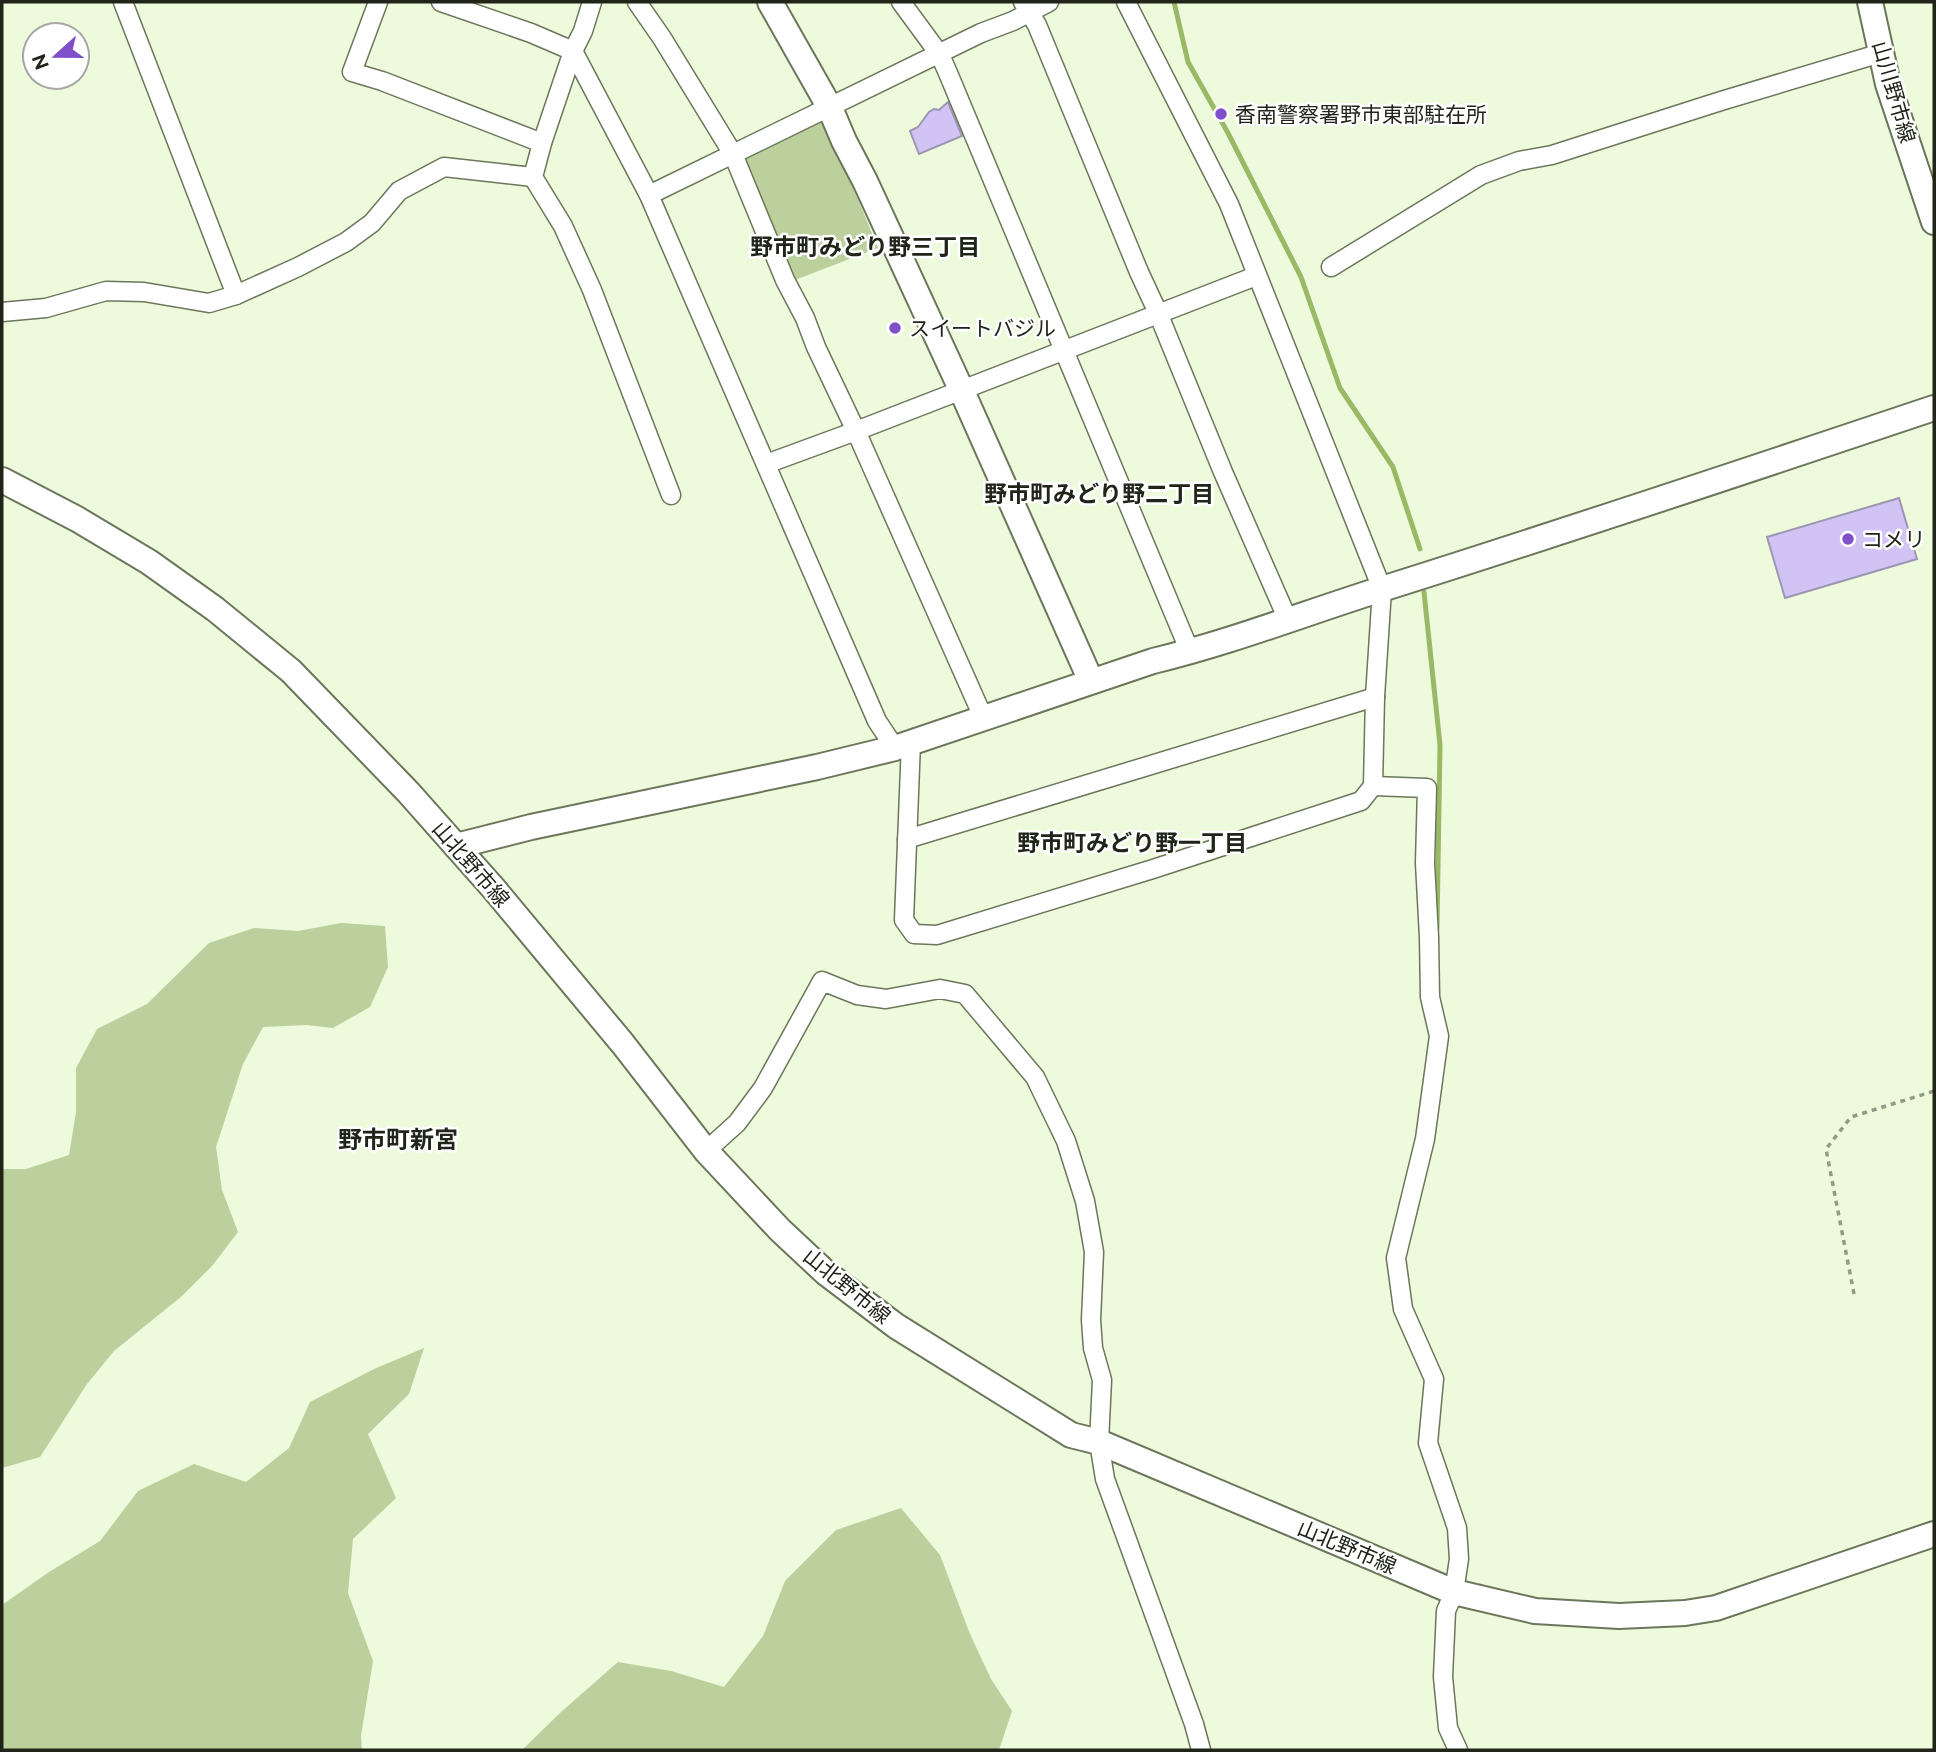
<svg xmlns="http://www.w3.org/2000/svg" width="1936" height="1752" font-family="Raleway,'Noto Sans JP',sans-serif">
  <rect width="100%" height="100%" fill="#edfadc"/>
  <g fill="#bcd09d">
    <polygon points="825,119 878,248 795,280 745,158"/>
    <polygon points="341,923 385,926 388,967 370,1007 333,1028 307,1025 263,1027 243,1064 216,1147 222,1190 238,1232 212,1266 182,1296 114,1351 87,1384 40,1457 2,1468 2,1169 26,1169 69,1155 76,1112 76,1068 97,1029 147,1004 209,943 254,928 298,931"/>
    <polygon points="424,1348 409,1394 368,1434 396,1498 353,1539 348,1593 373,1661 361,1736 362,1750 2,1750 2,1605 49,1572 100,1541 138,1491 194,1464 246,1482 289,1448 310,1402 374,1369"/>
    <polygon points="901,1508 940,1555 970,1634 991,1679 1012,1711 999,1750 522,1750 561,1712 618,1662 671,1671 724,1687 763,1636 785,1581 836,1530"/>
  </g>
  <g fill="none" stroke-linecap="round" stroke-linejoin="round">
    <g stroke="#9ab967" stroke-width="5">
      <polyline points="1174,2 1188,62 1228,133 1301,277 1340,388 1393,467 1420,549"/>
      <polyline points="1424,592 1440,745 1437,928"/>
    </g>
  </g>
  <g fill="#d1c4f4" stroke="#9d96b2" stroke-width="2">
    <polygon points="948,102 962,136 919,154 910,131 918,127 929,112 934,109 939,110"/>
    <polygon points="1899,498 1917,559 1785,598 1767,537"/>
  </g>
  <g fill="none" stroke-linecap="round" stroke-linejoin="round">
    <defs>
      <g id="street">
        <polyline points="123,2 236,295"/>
        <polyline points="378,2 352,72 382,81 542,143"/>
        <polyline points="441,2 531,33 573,51 649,195 877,721 895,748"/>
        <polyline points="592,2 583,31 573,51 542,143 533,177 563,226 592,290 671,495"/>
        <polyline points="637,2 662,38 733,154 785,280 805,318 816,347 856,431 983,717"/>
        <polyline points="901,2 940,55 948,73 1190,652"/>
        <polyline points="1023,2 1037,25 1139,272 1158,313 1223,472 1288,620"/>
        <polyline points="649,195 981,33 1013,21 1049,2"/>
        <polyline points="1331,267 1481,175 1519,161 1552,155 1721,101 1881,53"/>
        <polyline points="2,312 46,308 106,291 144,292 209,303 236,295 298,267 346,242 372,223 399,191 444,167 533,177"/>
        <polyline points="766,464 856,431 1256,276"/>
        <polyline points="911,742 904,920 914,934 937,935 1153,869 1361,801 1373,786 1375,697 1382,589 1229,204 1126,2"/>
        <polyline points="1373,786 1427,788 1425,863 1429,937 1430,997 1439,1036 1425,1139 1396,1258 1403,1309 1434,1379 1428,1443 1457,1528 1459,1559 1454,1592 1446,1611 1443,1677 1448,1728 1458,1750"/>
        <polyline points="907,839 1375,697"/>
        <polyline points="706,1151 737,1123 763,1088 822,981 857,995 886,999 940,989 965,994 1035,1077 1066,1141 1085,1201 1094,1252 1091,1320 1093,1348 1102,1380 1099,1442 1105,1479 1194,1724 1201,1750"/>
      </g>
      <g id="secondary">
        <polyline points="770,2 830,108 844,141 865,181 961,389 1091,681"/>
        <polyline points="1870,2 1888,84 1934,222"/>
        <polyline points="2,480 77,519 149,562 215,609 291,671 409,793 494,889 623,1044 706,1151 780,1230 826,1273 896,1326 1071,1435 1099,1442 1454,1592 1535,1611 1619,1616 1685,1613 1716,1608 1934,1534"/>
        <path d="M456 846 531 827 817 767 895 748 1153 661C1232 642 1308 612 1385 588 1569 530 1752 469 1934 408"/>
      </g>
    </defs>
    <use href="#street" stroke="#6b765b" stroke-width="21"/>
    <use href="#secondary" stroke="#6b765b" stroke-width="28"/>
    <polyline stroke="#929b86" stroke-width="3.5" stroke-dasharray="5 5" stroke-linecap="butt" points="1854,1294 1826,1149 1851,1117 1934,1091"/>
    <use href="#street" stroke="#fff" stroke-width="18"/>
    <use href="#secondary" stroke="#fff" stroke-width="24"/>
  </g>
  <g fill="#7f50c9" stroke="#fff" stroke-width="2.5">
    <circle cx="1221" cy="114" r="7"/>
    <circle cx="895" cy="328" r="7"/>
    <circle cx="1848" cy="539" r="7"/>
  </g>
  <g text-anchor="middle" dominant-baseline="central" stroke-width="5" stroke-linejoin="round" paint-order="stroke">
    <g font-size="21" fill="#202419" stroke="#fff">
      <text transform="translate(1894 92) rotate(74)">山川野市線</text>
      <text transform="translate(471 864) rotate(49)">山北野市線</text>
      <text transform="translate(847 1286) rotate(39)">山北野市線</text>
      <text transform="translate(1347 1547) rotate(23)">山北野市線</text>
    </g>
    <g font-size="21" fill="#202419" stroke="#fff" text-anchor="start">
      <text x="1235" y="114">香南警察署野市東部駐在所</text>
      <text x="909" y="328">スイートバジル</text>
      <text x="1862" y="539">コメリ</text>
    </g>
    <g font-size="23" font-weight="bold" fill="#202419" stroke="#fff">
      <text x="865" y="246">野市町みどり野三丁目</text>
      <text x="1099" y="493">野市町みどり野二丁目</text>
      <text x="1132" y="842">野市町みどり野一丁目</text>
    </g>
    <g font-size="24" font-weight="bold" fill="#202419" stroke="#fff">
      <text x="398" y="1139">野市町新宮</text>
    </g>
  </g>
  <rect width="1936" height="1752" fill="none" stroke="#202419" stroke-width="7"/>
  <g transform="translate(56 56) rotate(249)"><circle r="33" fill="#ffffff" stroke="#a6a7a3" stroke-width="2"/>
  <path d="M0-5L12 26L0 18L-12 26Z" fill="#7f50c9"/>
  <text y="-10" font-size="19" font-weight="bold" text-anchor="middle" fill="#202419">N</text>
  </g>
</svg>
